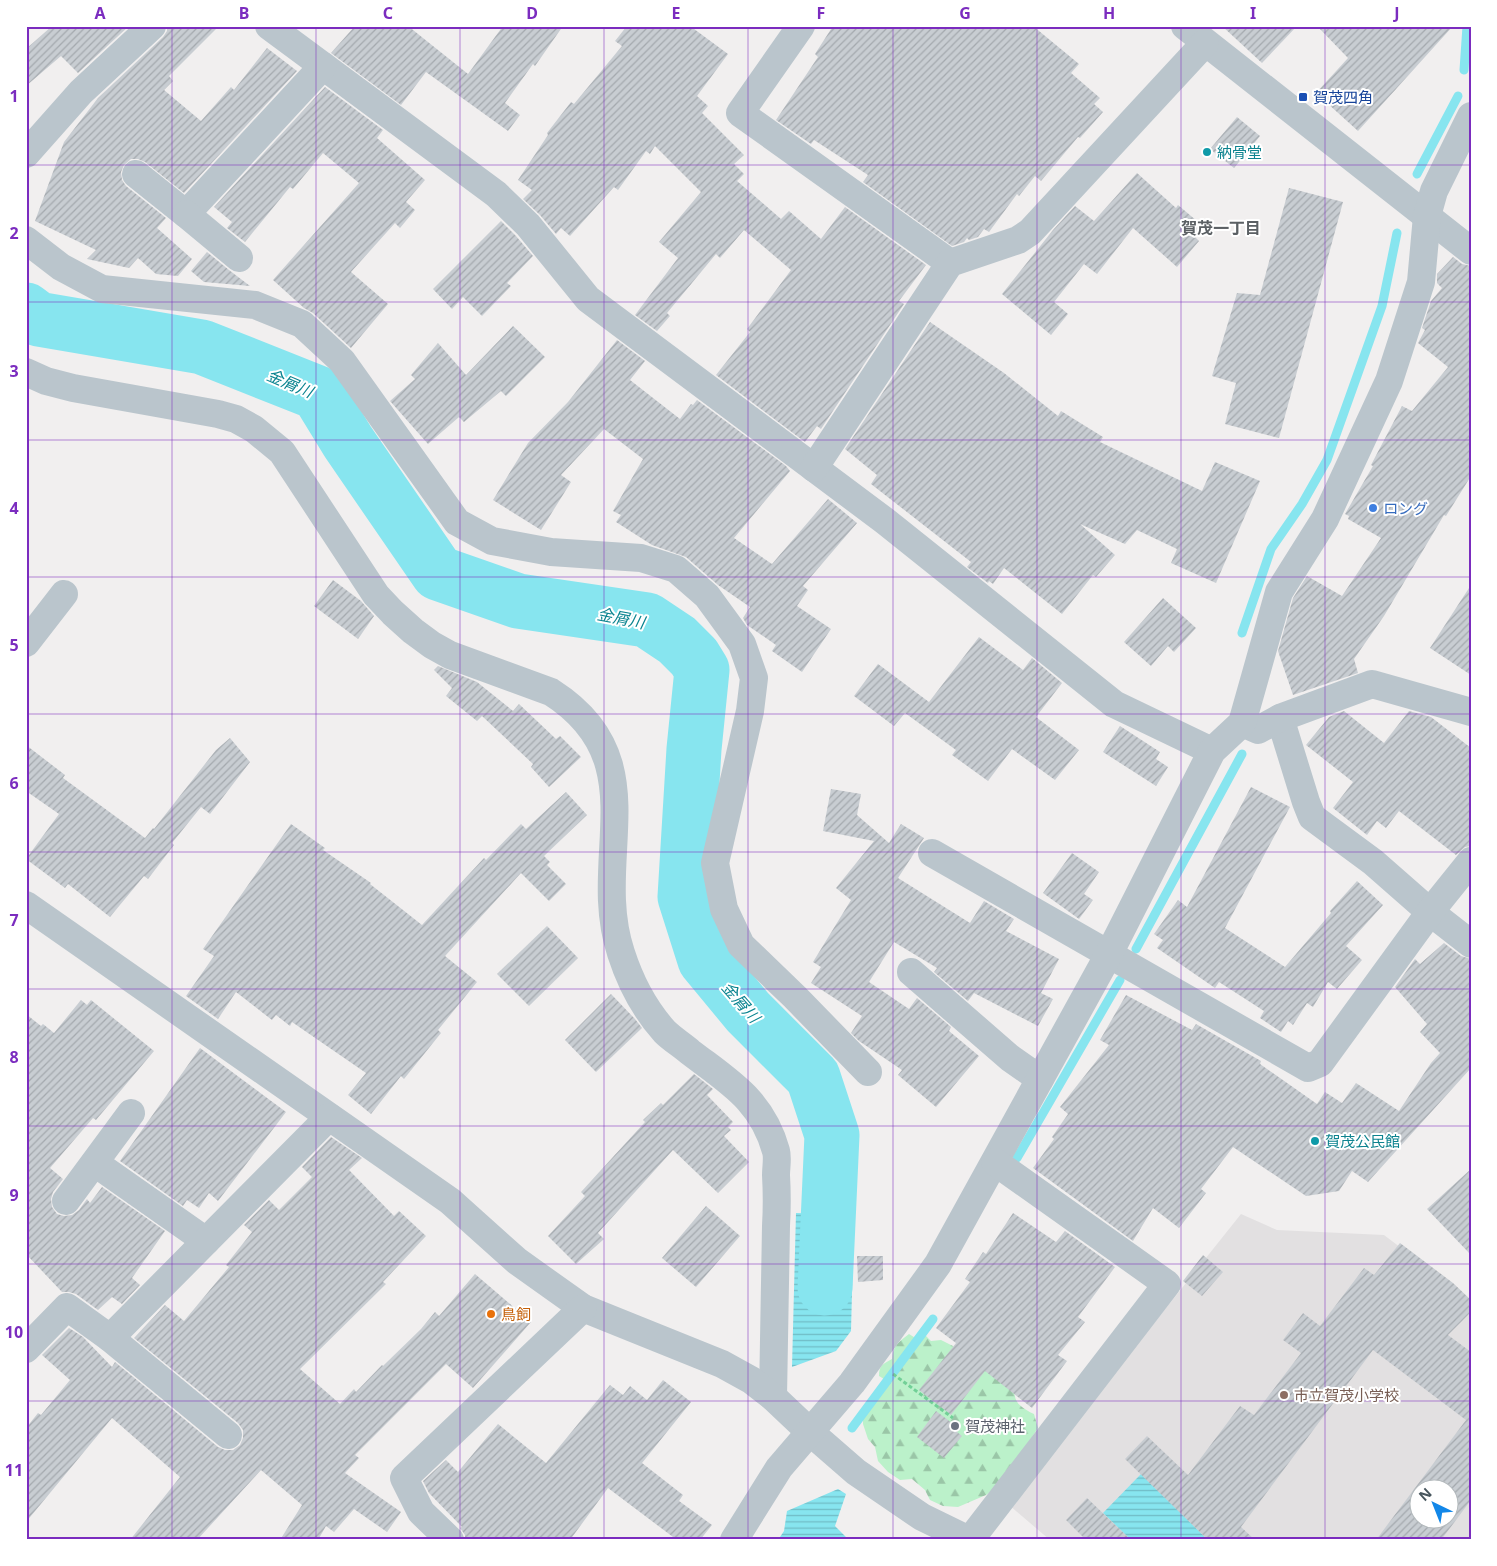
<svg xmlns="http://www.w3.org/2000/svg" width="1497" height="1566" font-family="'Noto Sans','Noto Sans JP',sans-serif">
  <defs>
    <pattern id="forest-firs" width="22" height="20" patternUnits="userSpaceOnUse" patternTransform="scale(1.25)"><rect width="22" height="20" fill="#bbf1ca"/><path d="M5 1l3.5 6h-7zM16 11l3.5 6h-7z" fill="#9ac6a7"/></pattern>
    <pattern id="water-rules" width="6" height="5" patternUnits="userSpaceOnUse" patternTransform="scale(1.25)"><rect width="6" height="5" fill="#87e5ef"/><path d="M0 2.5h6" fill="none" stroke="#70bcc5"/></pattern>
    <pattern id="building-hatch" width="6" height="6" patternUnits="userSpaceOnUse" patternTransform="scale(1.25)"><rect width="6" height="6" fill="#c8cdd2"/><path d="M-1 1l2-2M0 6l6-6M5 7l2-2" fill="none" stroke="#a4a9ae"/></pattern>
  </defs>
  <rect width="100%" height="100%" fill="#f1efef"/>
  <path fill="#e2e0e1" fill-rule="evenodd" d="M1241 1214 1277 1230 1384 1235 1471 1301V1540H1050L1009 1505ZM1420 1488H1450V1518H1420Z"/>
  <path fill="url(#forest-firs)" d="M909 1334 917 1339 924 1334 931 1341 941 1340 953 1346 957 1359 1013 1377C1015 1399 1012 1403 1034 1414L1038 1428 1003 1480 997 1482V1487L986 1495 958 1507 943 1506 930 1500 925 1490 912 1479 900 1480 888 1472 878 1461 875 1447 868 1439 863 1424V1414L876 1396 880 1395 882 1388 889 1382 879 1376C879 1365 883 1364 892 1359 893 1345 899 1342 909 1334Z"/>
  <g fill="url(#water-rules)">
    <polygon points="796,1213 854,1215 851,1331 836,1351 792,1367"/>
    <polygon points="1141,1474 1208,1540 1131,1540 1103,1513"/>
    <polygon points="838,1489 846,1494 835,1526 849,1540 778,1540 784,1531 787,1511"/>
  </g>
  <g fill="none" stroke-linecap="round" stroke-linejoin="round">
    <g stroke="#87e5ef" stroke-width="9">
      <polyline points="1464,70 1467,26"/>
      <polyline points="1417,174 1458,96"/>
      <polyline points="1242,633 1271,549 1302,504 1327,460 1382,306 1397,233"/>
      <polyline points="1136,949 1242,754"/>
      <polyline points="1017,1158 1120,980"/>
      <polyline points="852,1428 933,1319"/>
    </g>
    <polyline stroke="#87e5ef" stroke-width="55" points="26,310 38,319 202,347 318,393 348,442 438,573 518,601 647,620 677,640 694,657 702,670 694,749 685,897 705,960 748,1012 813,1077 832,1135 825,1288"/>
  </g>
  <g fill="url(#building-hatch)" fill-rule="evenodd">
    <polygon points="52,26 129,26 78,73 61,56 26,86 26,49"/>
    <polygon points="167,26 219,26 169,76 173,81 164,90 201,121 231,87 234,90 267,48 297,71 184,193 145,162 138,159 131,159 124,165 121,172 122,180 126,186 166,218 157,228 192,259 178,276 156,274 138,258 129,268 87,259 96,250 35,221 64,142 98,98 163,37 167,31"/>
    <polygon points="355,26 408,26 468,74 503,26 563,26 535,66 533,64 505,103 520,115 508,131 426,72 401,105 331,53"/>
    <polygon points="627,26 690,26 728,54 697,96 708,106 702,113 744,155 734,164 744,174 737,181 781,219 789,211 821,239 845,207 926,265 899,301 904,304 821,429 817,426 805,442 716,375 750,332 747,329 791,270 744,230 720,258 716,254 667,313 670,316 657,331 635,315 678,258 659,242 701,192 655,146 650,154 646,151 618,190 614,187 570,236 561,228 556,234 540,215 523,199 532,190 518,180 548,135 547,133 571,102 574,104 622,46 615,41"/>
    <polygon points="833,26 1033,26 1079,64 1071,73 1100,98 1094,104 1103,112 1080,138 1078,137 1041,181 1035,176 1019,196 1017,194 989,232 984,229 978,237 969,240 967,238 964,242 952,246 863,182 868,175 814,140 811,144 776,120 818,57 815,54"/>
    <polygon points="1222,26 1297,26 1262,63"/>
    <polygon points="1317,26 1453,26 1358,131 1316,93 1348,58"/>
    <polygon points="325,87 383,130 377,138 425,180 406,202 415,210 400,228 395,223 351,272 388,304 351,348 313,313 304,308 273,280 359,183 323,153 293,189 290,187 245,242 227,228 232,222 214,207"/>
    <polygon points="1237,117 1260,136 1234,168 1210,149"/>
    <polygon points="1137,173 1176,208 1178,205 1204,227 1195,237 1199,241 1177,267 1133,228 1097,274 1084,264 1054,302 1068,314 1051,335 1002,294 1053,230 1075,206 1094,221"/>
    <polygon points="1289,188 1343,202 1279,438 1225,424 1236,383 1212,376 1237,293 1260,295"/>
    <polygon points="501,221 516,236 533,256 507,283 511,286 482,316 463,297 452,309 433,289"/>
    <polygon points="207,252 229,270 250,286 204,282 191,271"/>
    <polygon points="1453,257 1462,264 1471,266 1471,476 1446,516 1444,515 1384,616 1354,659 1358,673 1293,695 1278,651 1293,598 1307,576 1342,596 1381,538 1348,519 1349,516 1345,514 1373,466 1371,465 1402,406 1412,411 1448,367 1418,343 1425,330 1422,328 1431,301 1442,288 1437,283 1437,274"/>
    <polygon points="930,322 1004,373 1058,416 1061,411 1103,437 1100,442 1202,491 1215,462 1260,481 1216,583 1171,563 1177,549 1137,530 1125,544 1080,524 1115,555 1096,577 1093,575 1062,614 1004,568 993,584 989,581 988,583 967,567 971,562 871,484 877,475 845,449"/>
    <polygon points="513,326 545,357 506,396 501,391 464,422 459,417 428,444 390,401 415,379 411,375 438,343 466,375"/>
    <polygon points="617,340 645,361 630,380 680,419 691,404 693,405 697,400 786,466 790,471 734,538 772,564 828,499 857,523 803,586 808,590 797,606 831,629 802,672 772,651 776,645 747,625 743,618 750,607 718,585 686,557 652,545 616,522 621,515 613,511 643,459 604,429 561,475 571,482 541,530 493,500 528,443 568,402"/>
    <polygon points="333,580 361,601 374,616 358,639 314,606"/>
    <polygon points="1471,585 1471,675 1430,648"/>
    <polygon points="1163,598 1196,628 1174,652 1168,646 1151,666 1124,642"/>
    <polygon points="979,637 1023,670 1032,658 1062,683 1036,717 1079,750 1055,780 1012,749 988,781 952,755 956,750 905,713 894,726 854,696 878,664 929,702"/>
    <polygon points="438,666 477,682 513,711 519,704 556,739 560,736 581,757 549,787 531,767 533,764 482,716 477,721 446,696 452,688 434,670"/>
    <polygon points="1344,711 1384,743 1409,711 1431,717 1471,748 1471,846 1465,847 1456,855 1399,811 1386,828 1377,821 1367,835 1333,808 1353,782 1306,745 1329,717"/>
    <polygon points="1120,726 1160,752 1156,759 1168,767 1156,786 1103,752"/>
    <polygon points="230,738 250,762 210,814 201,807 172,843 174,845 148,879 144,876 110,917 68,884 65,888 26,859 59,814 26,791 26,745 65,775 63,778 145,838 153,828 154,829 216,750"/>
    <polygon points="1251,787 1290,807 1225,928 1285,967 1331,913 1330,911 1357,881 1383,905 1346,946 1362,960 1337,989 1328,982 1313,1007 1307,1003 1293,1025 1288,1021 1281,1032 1260,1018 1264,1011 1219,982 1215,988 1157,948 1163,940 1154,934 1178,900 1187,907"/>
    <polygon points="831,789 861,794 857,815 889,843 901,824 924,838 898,878 970,923 984,901 1014,919 1006,931 1059,959 1041,993 1053,999 1038,1026 974,993 968,1001 934,972 937,968 894,942 869,982 909,1009 917,998 951,1027 949,1031 979,1056 936,1107 898,1075 902,1070 859,1041 851,1033 862,1016 811,983 821,967 813,962 851,900 836,888 874,841 823,831"/>
    <polygon points="566,792 587,815 544,856 550,862 547,865 566,884 549,901 521,873 445,956 477,982 438,1030 441,1033 404,1079 401,1076 371,1114 348,1095 366,1073 292,1022 290,1026 276,1015 272,1020 236,992 218,1019 186,996 214,956 203,949 291,824 325,848 323,850 371,883 370,884 422,925 484,858 486,860 521,824 526,829"/>
    <polygon points="1072,853 1099,872 1084,894 1093,900 1079,919 1043,893"/>
    <polygon points="547,926 578,958 529,1006 497,974"/>
    <polygon points="1444,943 1461,956 1471,959 1471,1068 1368,1182 1352,1171 1339,1191 1306,1196 1233,1147 1201,1189 1206,1193 1179,1228 1153,1208 1133,1241 1033,1168 1054,1139 1052,1137 1068,1114 1060,1107 1109,1045 1100,1040 1126,995 1192,1030 1196,1024 1261,1061 1260,1064 1317,1104 1325,1092 1342,1103 1356,1083 1399,1111 1431,1063 1440,1053 1420,1032 1427,1024 1395,987 1415,959 1420,964"/>
    <polygon points="611,994 635,1019 642,1028 596,1072 565,1040"/>
    <polygon points="81,1000 87,1005 91,1000 154,1051 96,1120 93,1118 50,1168 63,1179 53,1192 51,1199 52,1207 57,1214 64,1216 72,1215 79,1210 87,1199 90,1203 102,1187 165,1231 132,1278 140,1285 122,1304 112,1297 98,1310 76,1294 69,1292 62,1292 26,1254 26,1014 41,1026 43,1024 54,1033"/>
    <polygon points="200,1048 286,1112 218,1201 209,1193 199,1208 187,1200 183,1206 120,1161"/>
    <polygon points="694,1074 713,1089 707,1095 733,1122 728,1127 731,1130 724,1136 749,1162 718,1193 673,1150 598,1233 604,1239 576,1264 548,1236 585,1196 581,1192 645,1122 643,1120 661,1103 663,1105"/>
    <polygon points="331,1137 362,1158 349,1170 394,1216 399,1211 426,1236 383,1282 386,1284 300,1369 340,1404 354,1389 356,1392 382,1365 383,1366 421,1329 435,1312 439,1316 475,1274 531,1322 473,1388 446,1364 355,1455 359,1458 345,1473 401,1512 387,1532 354,1509 334,1532 326,1526 318,1540 280,1540 302,1505 261,1470 197,1540 130,1540 180,1477 112,1418 26,1522 26,1428 38,1413 41,1415 70,1380 42,1355 69,1328 83,1337 112,1367 115,1362 218,1447 225,1450 233,1450 240,1445 243,1438 243,1430 238,1423 134,1338 165,1305 184,1321 229,1267 226,1265 252,1232 244,1225 269,1200 279,1210 312,1177 302,1167"/>
    <polygon points="1471,1169 1471,1255 1427,1209"/>
    <polygon points="706,1206 740,1236 696,1287 662,1258"/>
    <polygon points="1013,1213 1056,1242 1065,1231 1115,1267 1078,1317 1085,1322 1058,1355 1067,1361 1032,1408 985,1371 951,1415 919,1390 956,1343 936,1328 970,1282 965,1279 983,1252 986,1254"/>
    <path d="M1400 1243 1453 1283 1471 1300V1312L1448 1335 1471 1352V1500L1441 1540H1376L1466 1420 1373 1350 1241 1527 1255 1540H1208L1125 1459 1147 1436 1188 1475 1240 1406 1254 1415 1301 1353 1283 1340 1303 1313 1320 1326 1364 1268 1374 1275ZM1420 1488H1450V1518H1420Z"/>
    <polygon points="1203,1255 1223,1272 1202,1296 1183,1281"/>
    <polygon points="857,1256 883,1256 883,1280 858,1282"/>
    <polygon points="663,1380 691,1402 642,1463 683,1495 679,1501 712,1525 700,1540 677,1540 608,1488 570,1540 465,1540 465,1535 460,1528 462,1527 429,1493 423,1481 446,1460 458,1472 498,1424 546,1463 610,1385 623,1395 630,1386 647,1400"/>
    <polygon points="936,1411 960,1429 957,1432 962,1436 944,1458 917,1437"/>
    <polygon points="1087,1498 1131,1540 1086,1540 1066,1520"/>
  </g>
  <g fill="none" stroke-linecap="round" stroke-linejoin="round">
    <polyline stroke="#72d097" stroke-width="3" stroke-dasharray="4 2.5" stroke-linecap="butt" points="893,1374 953,1418"/>
    <g stroke="#bac5cc" stroke-width="28">
      <polyline points="269,26 496,194 528,225 588,299 885,521 1114,704 1212,751"/>
      <polyline points="801,26 740,113 950,263"/>
      <polyline points="1185,26 1471,251"/>
      <polyline points="26,154 81,92 152,26"/>
      <polyline points="136,174 186,214 323,66"/>
      <polyline points="186,214 239,258"/>
      <polyline points="26,240 61,267 102,289 255,305 302,324 342,361 457,522 492,541 551,552 641,558 676,569 707,596 742,644 754,678 750,711 715,863 724,909 741,945 795,997 868,1072"/>
      <path d="M26 372 46 381 73 388 218 414 236 419 254 429 282 452 376 595 393 613 413 631 432 645 450 655 551 692C659 761 589 857 621 953 630 981 645 1010 665 1032 672 1039 682 1045 690 1052 729 1082 762 1100 776 1151 778 1158 776 1167 776 1175 777 1192 777 1209 776 1226 775 1283 774 1340 773 1397"/>
      <polyline points="814,468 950,263 1018,240 1030,232 1205,43"/>
      <polyline points="26,643 64,594"/>
      <polyline points="1280,718 1306,802 1312,817 1373,862 1430,912 1471,944"/>
      <polyline points="1242,723 1258,730 1280,718 1372,684 1471,712"/>
      <polyline points="932,853 1308,1068 1320,1063 1430,912 1471,861"/>
      <polyline points="26,905 450,1201 517,1261 583,1308 722,1364 751,1380 773,1397 810,1432 856,1472 922,1517 969,1540"/>
      <polyline points="911,972 1010,1058 1040,1079"/>
      <polyline points="95,1163 206,1241"/>
      <polyline points="66,1201 131,1113"/>
      <polyline points="26,1349 67,1307 110,1338"/>
      <polyline points="228,1435 110,1338 329,1117"/>
      <polyline points="450,1540 421,1512 404,1478 583,1308"/>
      <polyline points="734,1540 779,1468 852,1383 938,1264 1109,954 1212,751 1242,723 1279,592 1325,519 1389,381 1421,282 1427,216 1434,191 1471,116"/>
      <polyline points="970,1540 1167,1284 995,1162"/>
    </g>
  </g>
  <path fill="none" stroke="#7b2cbf" stroke-width="1" stroke-opacity="0.55" d="M172 26V1540M316 26V1540M460 26V1540M604 26V1540M748 26V1540M893 26V1540M1037 26V1540M1181 26V1540M1325 26V1540M26 165H1471M26 302H1471M26 440H1471M26 577H1471M26 714H1471M26 852H1471M26 989H1471M26 1126H1471M26 1264H1471M26 1401H1471"/>
  <rect fill="#1a4fb4" stroke="#fff" stroke-width="2" x="1298" y="92" width="10" height="10" rx="2.5"/>
  <g fill="#0f9aa8" stroke="#fff" stroke-width="2">
    <circle cx="1207" cy="152" r="5"/>
    <circle cx="1315" cy="1141" r="5"/>
  </g>
  <circle fill="#3f7fe0" stroke="#fff" stroke-width="2" cx="1373" cy="508" r="5"/>
  <circle fill="#e8710a" stroke="#fff" stroke-width="2" cx="491" cy="1314" r="5"/>
  <circle fill="#8d6e63" stroke="#fff" stroke-width="2" cx="1284" cy="1395" r="5"/>
  <circle fill="#6b7280" stroke="#fff" stroke-width="2" cx="955" cy="1426" r="5"/>
  <g text-anchor="middle" dominant-baseline="central" stroke-width="4" stroke-linejoin="round" paint-order="stroke">
    <g font-size="15" fill="#164399" stroke="#fff" text-anchor="start">
      <text x="1313" y="97">賀茂四角</text>
    </g>
    <g font-size="15" fill="#0d838f" stroke="#fff" text-anchor="start">
      <text x="1217" y="152">納骨堂</text>
      <text x="1325" y="1141">賀茂公民館</text>
    </g>
    <g font-size="15" fill="#366cbe" stroke="#fff" text-anchor="start">
      <text x="1383" y="508">ロング</text>
    </g>
    <g font-size="15" fill="#c56008" stroke="#fff" text-anchor="start">
      <text x="501" y="1314">鳥飼</text>
    </g>
    <g font-size="15" fill="#785e54" stroke="#fff" text-anchor="start">
      <text x="1294" y="1395">市立賀茂小学校</text>
    </g>
    <g font-size="15" fill="#5b616d" stroke="#fff" text-anchor="start">
      <text x="965" y="1426">賀茂神社</text>
    </g>
    <g font-size="16" font-weight="bold" fill="#5b6064" stroke="#fff">
      <text x="1221" y="228">賀茂一丁目</text>
    </g>
    <g font-size="16" font-style="italic" fill="#09838f" stroke="#fff">
      <text transform="translate(290 383) rotate(23)">金屑川</text>
      <text transform="translate(621 618) rotate(11)">金屑川</text>
      <text transform="translate(741 1002) rotate(49)">金屑川</text>
    </g>
  </g>
  <rect width="1497" height="1566" fill="none" stroke="#ffffff" stroke-width="55"/>
  <g transform="translate(1434 1504) rotate(317)"><circle r="24" fill="#ffffff" stroke="#b5bbbe"/>
  <path d="M0-4L9 19L0 12L-9 19Z" fill="#1287e8"/>
  <text y="-8" font-size="14" font-weight="bold" text-anchor="middle" fill="#46555d">N</text>
  </g>
  <rect x="28" y="28" width="1442" height="1510" fill="none" stroke="#7b2cbf" stroke-width="2"/>
  <g font-size="16" text-anchor="middle" font-weight="bold" fill="#7b2cbf">
    <text x="100" y="19">A</text>
    <text x="244" y="19">B</text>
    <text x="388" y="19">C</text>
    <text x="532" y="19">D</text>
    <text x="676" y="19">E</text>
    <text x="821" y="19">F</text>
    <text x="965" y="19">G</text>
    <text x="1109" y="19">H</text>
    <text x="1253" y="19">I</text>
    <text x="1397" y="19">J</text>
    <text x="14" y="102">1</text>
    <text x="14" y="239">2</text>
    <text x="14" y="377">3</text>
    <text x="14" y="514">4</text>
    <text x="14" y="651">5</text>
    <text x="14" y="789">6</text>
    <text x="14" y="926">7</text>
    <text x="14" y="1063">8</text>
    <text x="14" y="1201">9</text>
    <text x="14" y="1338">10</text>
    <text x="14" y="1476">11</text>
  </g>
</svg>
